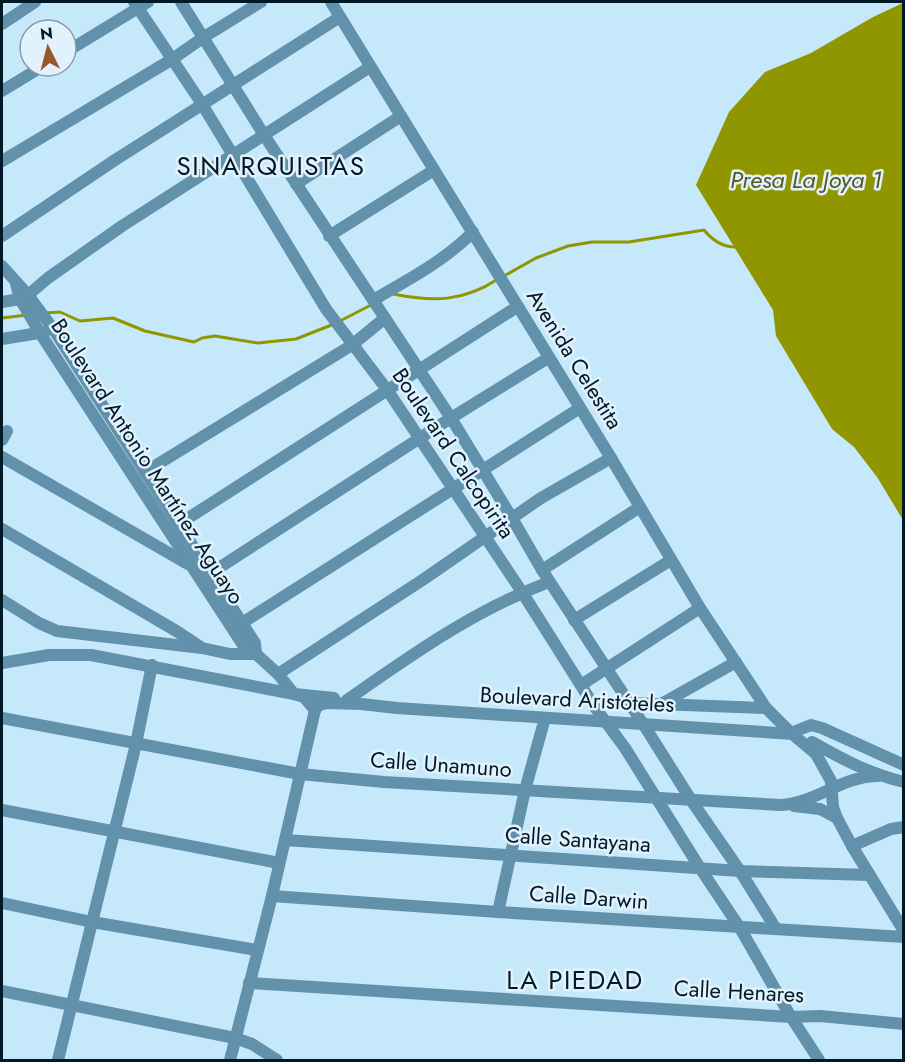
<svg xmlns="http://www.w3.org/2000/svg" width="905" height="1062" font-family="Jost,sans-serif">
  <rect width="100%" height="100%" fill="#c6e8fb"/>
  <polygon fill="#909600" points="903,3 904,3 903,520 877,477 854,447 832,429 776,336 773,310 696,185 729,112 765,72 811,53 873,17"/>
  <g fill="none" stroke-linecap="round" stroke-linejoin="round">
    <g stroke="#909600" stroke-width="3">
      <path d="M504 276 536 258 568 246 592 242H629L704 230C713 241 723 248 738 247"/>
      <path d="M393 294C433 302 463 302 498 279"/>
      <polyline points="45,313 60,312 80,321 113,318 145,331 194,342 202,338 215,336 258,343 296,339 334,324"/>
      <polyline points="2,318 27,315"/>
      <polyline points="340,321 371,305"/>
    </g>
    <g stroke="#6191ab" stroke-width="12">
      <polyline points="134,2 202,104 326,309 388,391 522,592 594,706 625,748 700,868 740,928 791,1017 819,1060"/>
      <polyline points="181,2 264,135 451,418 512,518 542,570 647,730 691,800 740,871 776,929"/>
      <polyline points="331,2 611,458 700,608 766,708 791,733 816,754 831,781 833,807 837,818 852,846 904,931"/>
      <polyline points="2,24 35,2"/>
      <polyline points="66,52 148,2"/>
      <polyline points="2,91 43,66"/>
      <polyline points="2,161 171,60 204,37 261,2"/>
      <polyline points="296,184 401,116"/>
      <polyline points="2,236 115,160 340,17"/>
      <polyline points="329,236 434,170"/>
      <polyline points="2,266 28,295 54,330 242,623 255,643 256,654"/>
      <polyline points="16,284 20,299 40,333 243,645 256,654 278,674 294,694 334,698"/>
      <path d="M373 300C408 280 444 261 473 232"/>
      <polyline points="2,302 20,299 28,295 48,278 122,226 370,67"/>
      <polyline points="2,339 45,332"/>
      <polyline points="2,440 7,431"/>
      <polyline points="2,457 188,564"/>
      <polyline points="145,472 352,345 385,318"/>
      <polyline points="179,524 517,307"/>
      <polyline points="2,529 178,632 202,648"/>
      <polyline points="542,570 640,507"/>
      <polyline points="211,573 451,418 548,358"/>
      <polyline points="2,600 39,623 57,631 202,648 230,654 255,654"/>
      <polyline points="574,620 671,560"/>
      <polyline points="242,623 580,408"/>
      <polyline points="2,663 49,655 91,655 294,694 304,697 315,710"/>
      <polyline points="278,674 424,579 541,498 611,458"/>
      <polyline points="581,685 700,608"/>
      <path d="M347 700C413 654 473 611 549 582"/>
      <polyline points="630,703 766,708"/>
      <polyline points="663,703 736,662"/>
      <polyline points="315,710 318,706 326,703 361,704 397,708 793,734"/>
      <path d="M2 718 300 774 384 782 781 805C816 803 842 776 878 776"/>
      <polyline points="791,733 811,725 822,728 904,765"/>
      <path d="M812 742C842 759 870 774 904 782"/>
      <polyline points="794,806 820,809 837,818"/>
      <polyline points="2,810 279,863"/>
      <polyline points="285,840 740,871 869,875"/>
      <polyline points="852,846 891,829 904,827"/>
      <polyline points="272,896 498,912 904,937"/>
      <polyline points="2,903 92,922 257,950"/>
      <polyline points="498,912 525,790 545,718"/>
      <polyline points="249,983 791,1017 820,1016 904,1024"/>
      <polyline points="2,991 235,1038 252,1044 277,1060"/>
      <polyline points="58,1060 136,744 152,665"/>
      <polyline points="230,1060 272,896 315,710"/>
    </g>
  </g>
  <g text-anchor="middle" dominant-baseline="central" stroke-width="5" stroke-linejoin="round" paint-order="stroke">
    <g font-size="22" fill="#001a28" stroke="#e2f2fc">
      <text transform="translate(575 359) rotate(58)">Avenida Celestita</text>
      <text transform="translate(454 453) rotate(56)">Boulevard Calcopirita</text>
      <text transform="translate(148 461) rotate(57)">Boulevard Antonio Martínez Aguayo</text>
      <text transform="translate(577 699) rotate(3)">Boulevard Aristóteles</text>
      <text transform="translate(441 764) rotate(4)">Calle Unamuno</text>
      <text transform="translate(578 839) rotate(4)">Calle Santayana</text>
      <text transform="translate(589 897) rotate(4)">Calle Darwin</text>
      <text transform="translate(739 991) rotate(3)">Calle Henares</text>
    </g>
    <g font-size="24" font-style="italic" fill="#555828" stroke="#e2f2fc">
      <text x="806" y="179">Presa La Joya 1</text>
    </g>
    <g font-size="26" letter-spacing="1.5" fill="#001a28" stroke="#e2f2fc">
      <text x="271" y="166">SINARQUISTAS</text>
      <text x="575" y="980">LA PIEDAD</text>
    </g>
  </g>
  <rect width="905" height="1062" fill="none" stroke="#001a28" stroke-width="6"/>
  <g transform="translate(48 48) rotate(354)"><circle r="28" fill="#e2f2fc" stroke="#889ca7" stroke-width="1.5"/>
  <path d="M0-4.5L10 22L0 15L-10 22Z" fill="#9b5728"/>
  <text y="-9" font-size="16" font-weight="bold" text-anchor="middle" fill="#001a28">N</text>
  </g>
</svg>
